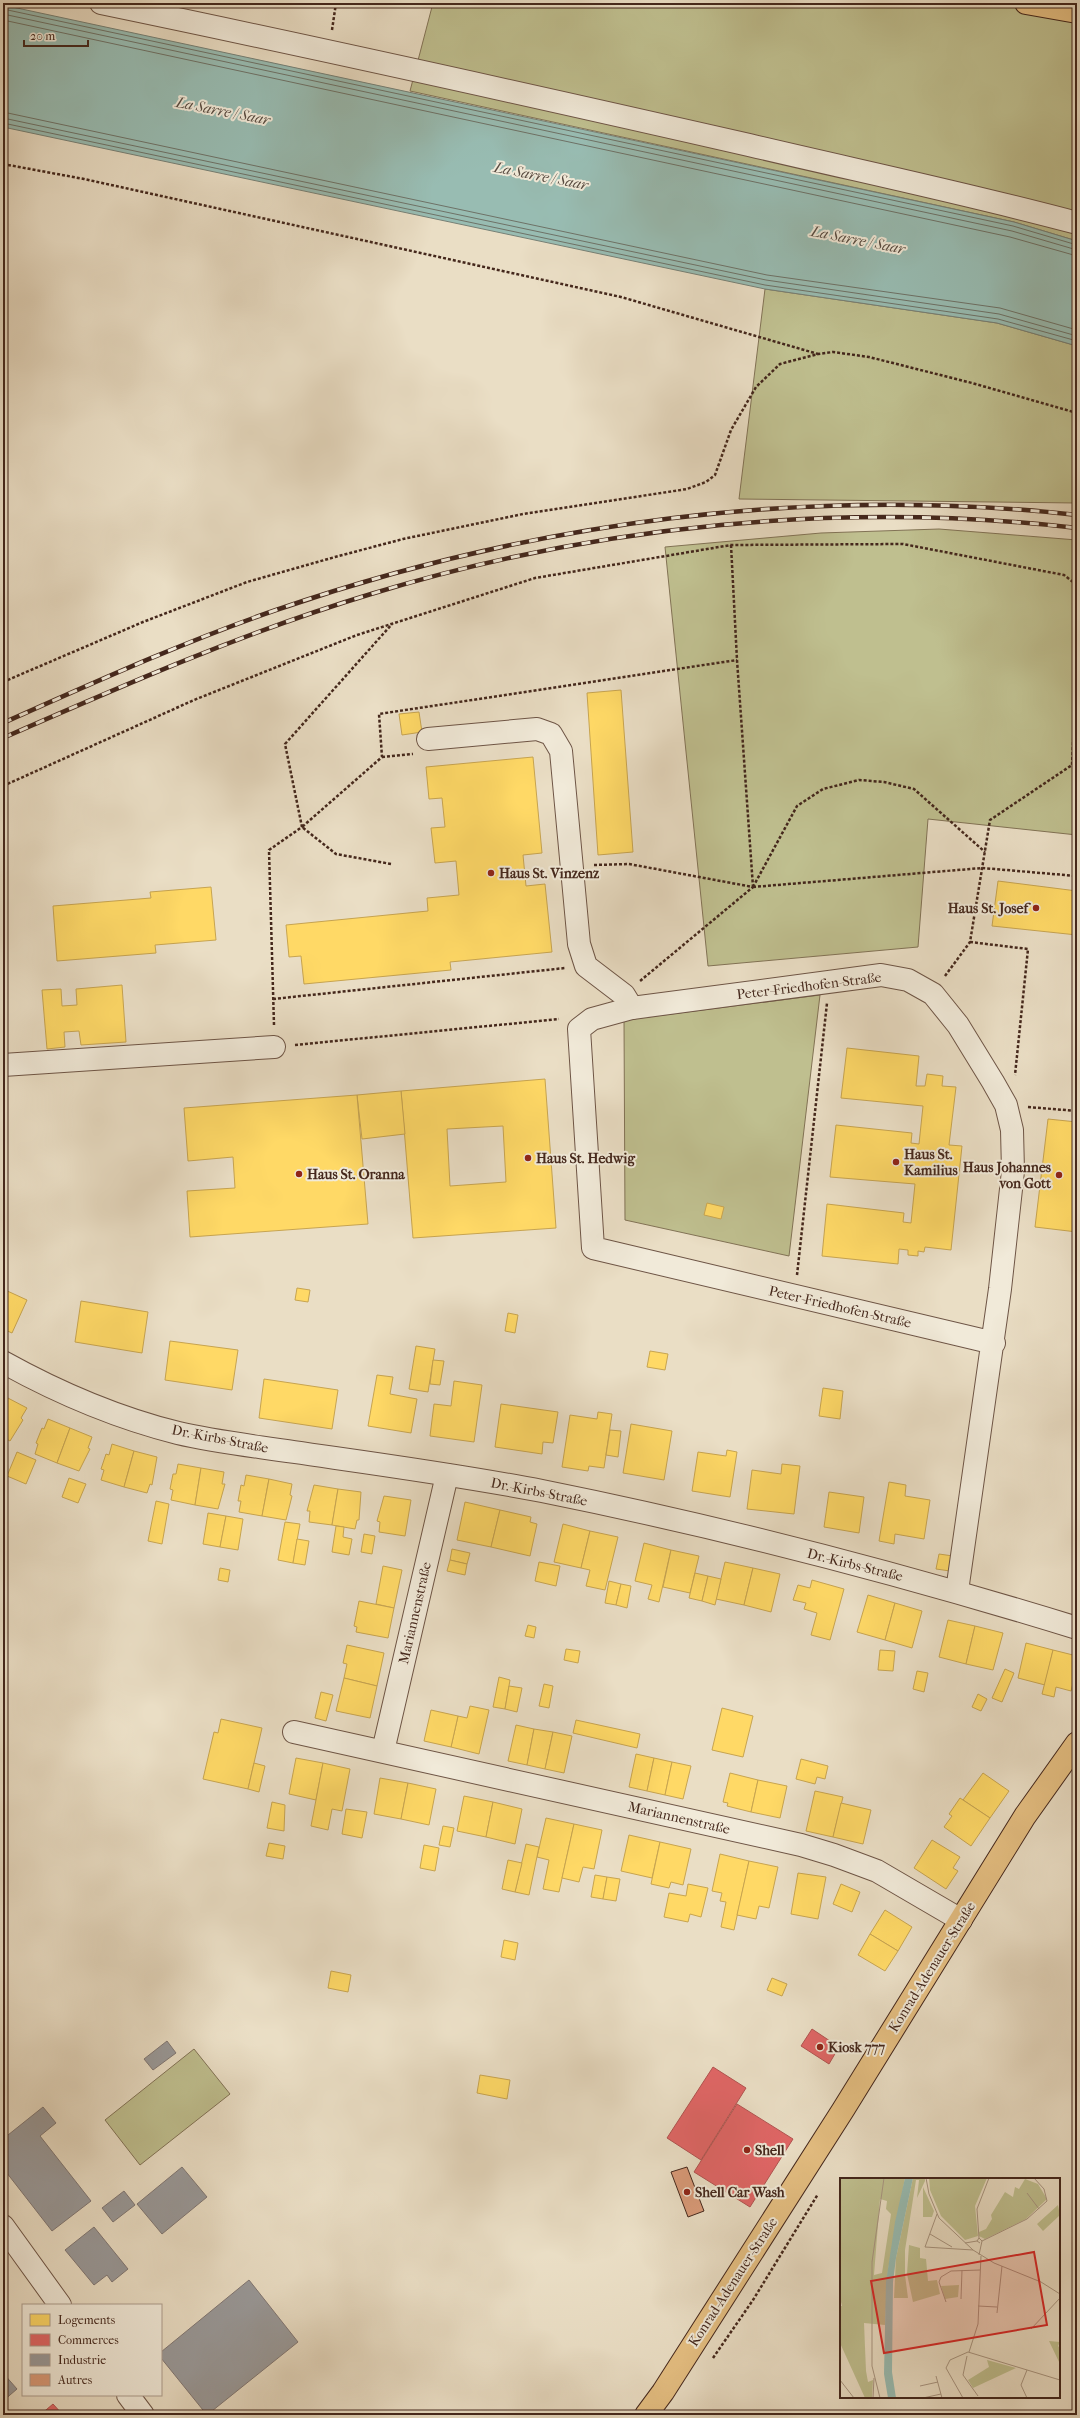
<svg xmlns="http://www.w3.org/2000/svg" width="1080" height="2418" font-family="'IM FELL French Canon',serif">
  <rect width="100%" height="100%" fill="#eadec5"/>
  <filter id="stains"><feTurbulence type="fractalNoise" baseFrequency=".005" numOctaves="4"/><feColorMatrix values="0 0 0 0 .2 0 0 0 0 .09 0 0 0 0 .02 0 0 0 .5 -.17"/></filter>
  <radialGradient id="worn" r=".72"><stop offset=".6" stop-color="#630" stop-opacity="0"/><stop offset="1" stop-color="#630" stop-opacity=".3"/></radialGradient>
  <g fill="#bfbf8f" stroke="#827356">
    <polygon points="433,3 1077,3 1077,241 1014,222 410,91"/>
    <polygon points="765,289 997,323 1077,346 1077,503 739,499"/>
    <polygon points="939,529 1077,540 1077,835 928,819 918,947 708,966 665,547 821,533"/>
    <polygon points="820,995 789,1256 625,1220 624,1020"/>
    <polygon points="194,2049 230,2094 140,2165 105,2120"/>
  </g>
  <polygon fill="#98bcb2" stroke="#768076" points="3,5 1014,222 1077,241 1077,346 997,323 765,289 3,127"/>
  <g fill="#ffd966" stroke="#c7a450" fill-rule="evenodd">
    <polygon points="621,690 633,852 598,855 587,693"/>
    <polygon points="419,712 422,732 402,735 399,714"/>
    <polygon points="533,757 542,853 523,855 526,886 545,884 552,952 450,962 451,970 304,984 301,956 289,957 286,925 428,911 427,898 459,895 456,861 435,863 431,828 445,827 442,798 429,799 426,767"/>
    <polygon points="998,881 1077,891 1077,935 992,926"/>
    <polygon points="211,887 216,940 155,945 156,953 57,961 53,906 151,898 150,892"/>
    <polygon points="122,985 126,1042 81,1045 79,1031 64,1032 65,1047 47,1049 42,990 61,989 62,1006 77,1005 76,989"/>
    <polygon points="847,1048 919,1056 916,1086 925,1086 927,1074 943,1076 942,1086 956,1087 949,1145 962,1146 951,1250 925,1247 924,1252 918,1251 918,1256 908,1255 908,1250 899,1249 898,1264 822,1256 827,1204 904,1213 903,1222 911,1223 915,1184 830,1177 836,1125 912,1133 911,1143 919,1144 923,1106 841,1098"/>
    <path d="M545 1079 556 1228 413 1238 401 1091ZM503 1126 506 1182 450 1186 447 1129Z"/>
    <polygon points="401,1091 405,1134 362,1139 357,1095"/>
    <polygon points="357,1095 368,1224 190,1237 187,1191 235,1188 233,1157 188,1161 184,1108"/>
    <polygon points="1048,1119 1077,1122 1077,1232 1035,1227"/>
    <polygon points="707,1203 724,1207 721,1219 704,1215"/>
    <polygon points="297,1288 310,1290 308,1302 295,1300"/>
    <polygon points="3,1289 27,1300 12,1333 3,1329"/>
    <polygon points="81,1301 148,1312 142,1353 75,1342"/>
    <polygon points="508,1313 518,1315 515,1333 505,1331"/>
    <polygon points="170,1341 238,1350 232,1390 165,1380"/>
    <polygon points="416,1346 435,1349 428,1392 409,1389"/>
    <polygon points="650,1351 668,1354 665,1370 647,1367"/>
    <polygon points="433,1360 444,1361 440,1385 430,1384"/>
    <polygon points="377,1375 393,1377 390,1394 417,1399 411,1433 368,1426"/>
    <polygon points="264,1379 338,1390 332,1429 259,1418"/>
    <polygon points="454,1381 482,1385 474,1442 430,1436 434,1404 451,1406"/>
    <polygon points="823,1388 843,1391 840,1419 819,1416"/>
    <polygon points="6,1397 27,1408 21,1418 23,1420 10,1441 3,1437 3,1402"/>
    <polygon points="501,1404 558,1412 553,1443 543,1442 542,1454 495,1447"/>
    <polygon points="598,1412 612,1414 604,1468 589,1466 588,1471 562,1467 570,1415 597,1419"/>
    <polygon points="48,1419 70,1428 57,1463 35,1454 38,1444 36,1443 42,1428 44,1429"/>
    <polygon points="631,1424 672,1431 664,1480 623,1473"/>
    <polygon points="70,1428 92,1437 88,1448 90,1449 79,1471 57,1463"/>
    <polygon points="610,1430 621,1431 618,1457 606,1455"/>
    <polygon points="112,1444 134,1451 124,1487 101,1480 104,1470 101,1469 106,1454 109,1455"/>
    <polygon points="727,1450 737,1452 730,1497 692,1491 698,1452 726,1456"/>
    <polygon points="134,1451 157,1457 152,1485 150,1484 147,1493 124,1487"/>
    <polygon points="17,1452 36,1460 26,1484 7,1476"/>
    <polygon points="178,1464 201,1468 195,1505 171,1500 173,1490 170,1489 173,1474 176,1474"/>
    <polygon points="782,1464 800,1466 794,1514 747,1509 752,1470 781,1474"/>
    <polygon points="201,1468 224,1472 222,1484 225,1484 218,1509 195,1505"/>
    <polygon points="246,1475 269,1479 262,1516 239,1512 241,1501 238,1501 241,1485 244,1486"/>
    <polygon points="69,1478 86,1484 78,1503 62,1497"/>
    <polygon points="269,1479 292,1484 290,1495 292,1496 286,1520 262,1516"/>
    <polygon points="889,1482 906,1485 905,1496 930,1500 924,1539 895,1534 894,1544 879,1541"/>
    <polygon points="314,1485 338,1489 332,1525 309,1522 310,1511 307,1511"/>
    <polygon points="338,1489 361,1492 359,1520 357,1520 355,1529 332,1525"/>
    <polygon points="829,1492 864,1497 859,1533 824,1527"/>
    <polygon points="384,1496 411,1500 405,1536 379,1532 380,1522 377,1521"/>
    <polygon points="156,1501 169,1504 162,1544 148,1541"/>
    <polygon points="465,1502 500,1510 491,1547 457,1540"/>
    <polygon points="500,1510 531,1517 530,1522 537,1524 530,1556 491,1547"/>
    <polygon points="208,1513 226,1516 220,1547 203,1544"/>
    <polygon points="226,1516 243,1519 238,1550 220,1547"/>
    <polygon points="285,1522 300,1524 293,1563 278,1560"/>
    <polygon points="563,1524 590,1531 581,1568 554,1562"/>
    <polygon points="336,1526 344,1527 343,1537 352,1539 349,1555 332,1552"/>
    <polygon points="590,1531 618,1537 605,1590 586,1586 590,1570 581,1568"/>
    <polygon points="364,1534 375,1536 372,1554 361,1552"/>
    <polygon points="297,1539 309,1541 305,1565 293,1563"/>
    <polygon points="644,1543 671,1550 659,1602 648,1599 652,1585 635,1581"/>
    <polygon points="452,1549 470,1553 467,1564 450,1560"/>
    <polygon points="671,1550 699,1556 690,1593 663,1587"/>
    <polygon points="939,1554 953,1556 950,1571 936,1569"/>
    <polygon points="450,1560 467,1564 465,1575 447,1571"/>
    <polygon points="539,1562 560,1566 556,1586 535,1581"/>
    <polygon points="725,1562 753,1568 744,1605 716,1599"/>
    <polygon points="383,1566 402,1570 394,1608 376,1604"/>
    <polygon points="220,1568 230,1570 228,1582 218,1580"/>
    <polygon points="753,1568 780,1574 771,1612 744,1605"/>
    <polygon points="695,1573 708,1576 702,1601 689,1598"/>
    <polygon points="708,1576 721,1579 715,1605 702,1601"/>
    <polygon points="812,1580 844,1589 830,1640 811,1635 817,1613 804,1609 806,1603 793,1600 798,1585 810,1588"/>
    <polygon points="609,1581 621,1584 616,1605 605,1603"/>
    <polygon points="621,1584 631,1586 627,1608 616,1605"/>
    <polygon points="868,1595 895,1603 885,1640 857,1632"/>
    <polygon points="359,1601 394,1608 388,1638 356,1632 357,1627 354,1626"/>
    <polygon points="895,1603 922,1611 912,1648 885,1640"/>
    <polygon points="948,1620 975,1626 966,1664 939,1657"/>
    <polygon points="528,1625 536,1627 534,1638 525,1636"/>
    <polygon points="975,1626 1003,1633 993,1670 966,1664"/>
    <polygon points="1026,1643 1053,1650 1045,1685 1018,1678"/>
    <polygon points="347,1645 384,1653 377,1686 344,1678 347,1664 343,1663"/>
    <polygon points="566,1649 580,1651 578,1663 564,1660"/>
    <polygon points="880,1650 895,1651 893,1671 878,1670"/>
    <polygon points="1053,1650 1077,1656 1077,1668 1071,1691 1056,1687 1054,1697 1042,1694"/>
    <polygon points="1005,1669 1014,1673 1002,1702 992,1698"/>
    <polygon points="917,1671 928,1673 924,1692 913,1689"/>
    <polygon points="499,1677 510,1680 505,1709 493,1707"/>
    <polygon points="344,1678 377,1686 370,1718 336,1711"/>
    <polygon points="544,1684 553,1686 549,1708 539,1706"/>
    <polygon points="509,1686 522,1688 517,1712 505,1709"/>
    <polygon points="321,1692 333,1695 326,1721 315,1718"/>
    <polygon points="978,1694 987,1699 981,1711 972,1707"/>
    <polygon points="470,1706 489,1710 479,1754 451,1747 458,1716 467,1718"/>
    <polygon points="722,1708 753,1716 743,1757 712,1750"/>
    <polygon points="431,1710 458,1716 451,1747 424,1741"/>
    <polygon points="221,1719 262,1728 248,1789 203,1779 214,1732 218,1733"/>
    <polygon points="576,1720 640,1734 637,1748 573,1733"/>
    <polygon points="516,1725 534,1729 527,1765 508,1761"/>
    <polygon points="534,1729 553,1732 545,1769 527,1765"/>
    <polygon points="553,1732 572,1736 564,1773 545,1769"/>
    <polygon points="636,1754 654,1758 647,1791 629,1787"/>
    <polygon points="296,1758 323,1763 316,1800 289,1794"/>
    <polygon points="654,1758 672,1762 665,1795 647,1791"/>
    <polygon points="801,1759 828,1766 825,1779 817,1777 815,1784 796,1779"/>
    <polygon points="672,1762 691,1766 683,1799 665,1795"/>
    <polygon points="254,1763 265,1766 259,1792 248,1789"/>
    <polygon points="323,1763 350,1769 342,1811 332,1809 328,1830 311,1826"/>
    <polygon points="730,1773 758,1780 751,1812 727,1806 728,1803 723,1802"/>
    <polygon points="983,1773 1009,1791 990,1818 963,1800"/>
    <polygon points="380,1778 408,1783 401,1819 374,1814"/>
    <polygon points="758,1780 787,1786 780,1818 751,1812"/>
    <polygon points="408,1783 436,1789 429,1825 401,1819"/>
    <polygon points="815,1791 843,1797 833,1837 806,1831"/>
    <polygon points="464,1796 493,1802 486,1837 457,1831"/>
    <polygon points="960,1798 990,1818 971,1846 944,1827 952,1816 949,1814"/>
    <polygon points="272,1802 285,1805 284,1831 267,1828"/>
    <polygon points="493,1802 522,1809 515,1844 486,1837"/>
    <polygon points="841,1803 871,1810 863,1844 833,1837"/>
    <polygon points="346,1809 367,1812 362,1838 342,1834"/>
    <polygon points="546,1818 574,1824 559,1892 543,1889 549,1860 537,1857"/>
    <polygon points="574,1824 602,1830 594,1869 583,1867 579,1882 562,1878"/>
    <polygon points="443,1826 454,1828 450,1847 439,1845"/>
    <polygon points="629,1835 660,1842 652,1878 621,1871"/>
    <polygon points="932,1840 960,1857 953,1868 958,1871 946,1889 914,1868"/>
    <polygon points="660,1842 691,1849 683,1885 671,1882 669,1888 651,1884"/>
    <polygon points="269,1843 285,1846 283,1859 266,1856"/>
    <polygon points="526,1844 539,1847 529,1895 515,1892"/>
    <polygon points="424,1845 439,1848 435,1871 420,1868"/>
    <polygon points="720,1854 749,1861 734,1930 721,1927 726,1902 720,1901 722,1893 712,1891"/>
    <polygon points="508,1860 522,1863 515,1892 502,1889"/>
    <polygon points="749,1861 778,1867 769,1908 759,1906 756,1919 737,1915"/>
    <polygon points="798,1873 826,1877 818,1919 791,1914"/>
    <polygon points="595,1875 607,1877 603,1899 591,1897"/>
    <polygon points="607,1877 620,1879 616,1901 603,1899"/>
    <polygon points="688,1884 708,1888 701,1917 690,1914 688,1922 664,1917 669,1893 686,1896"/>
    <polygon points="841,1884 860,1892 852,1912 833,1904"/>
    <polygon points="885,1910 912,1927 898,1951 870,1934"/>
    <polygon points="870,1934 898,1951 885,1971 858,1955"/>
    <polygon points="504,1940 518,1943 515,1960 501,1957"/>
    <polygon points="331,1971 351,1975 348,1992 328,1988"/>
    <polygon points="772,1978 787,1984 782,1996 767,1990"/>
    <polygon points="480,2075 510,2080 507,2099 477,2093"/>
  </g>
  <g fill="#e06666" stroke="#b15350">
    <polygon points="812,2029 839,2047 829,2064 801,2046"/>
    <polygon points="713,2067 746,2088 701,2160 667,2138"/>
    <polygon points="737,2104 793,2139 750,2207 694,2172"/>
    <polygon points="53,2404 63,2415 40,2415"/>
  </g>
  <g fill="#999" stroke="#807774">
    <polygon points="167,2041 176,2053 153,2070 144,2059"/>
    <polygon points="43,2107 56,2123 40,2136 91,2201 52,2231 3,2168 3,2139"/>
    <polygon points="182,2167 207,2197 162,2234 137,2204"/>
    <polygon points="124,2191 135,2205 113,2222 102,2208"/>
    <polygon points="94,2227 128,2269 112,2282 107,2275 94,2285 65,2250"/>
    <polygon points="249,2280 298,2342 207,2415 161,2358 161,2352"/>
    <polygon points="3,2373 17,2389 3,2401"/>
  </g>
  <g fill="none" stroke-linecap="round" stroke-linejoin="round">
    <g stroke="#6e7267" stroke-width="1">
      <polyline points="3,9 1013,226 1077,245"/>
      <polyline points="3,14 1012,231 1077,250"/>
      <polyline points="3,20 1010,237 1077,256"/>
      <polyline points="3,112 767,275 1000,308 1077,330"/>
      <polyline points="3,118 766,280 999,314 1077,336"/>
      <polyline points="3,123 765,285 998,319 1077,341"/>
    </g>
  </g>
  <polygon fill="#d99a78" stroke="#44271c" points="687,2167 704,2211 688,2217 671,2172"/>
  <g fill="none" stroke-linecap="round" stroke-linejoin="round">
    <defs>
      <g id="minor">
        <path d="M101 3C318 48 534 96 749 145 859 171 969 194 1077 223"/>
        <polyline points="428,739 537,729 551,734 561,751 579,944 586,966 624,995 632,1008"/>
        <polyline points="3,1065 274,1047"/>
        <path d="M3 1362C57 1392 118 1418 178 1433 216 1442 255 1446 294 1452 377 1464 460 1475 542 1491 721 1527 902 1574 1077 1628"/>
        <polyline points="957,1591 1000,1289 1013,1171 1012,1130 1006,1105 993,1082 958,1025 933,994 908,980 881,975 632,1008 592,1019 579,1029 593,1248 994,1343"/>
        <polyline points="294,1732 801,1845 834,1855 877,1871 961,1920"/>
        <polyline points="383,1751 447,1475"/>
        <polyline points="3,2226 60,2305"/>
        <polyline points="128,2395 143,2415"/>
      </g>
      <g id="major">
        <polyline points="1026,3 1077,12"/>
        <polyline points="646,2415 663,2392 843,2110 1025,1816 1077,1743"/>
      </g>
    </defs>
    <use href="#minor" stroke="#6e5546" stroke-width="24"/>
    <use href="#major" stroke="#44271c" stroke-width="24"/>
    <g stroke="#44271c" stroke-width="2.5" stroke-dasharray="3 2" stroke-linecap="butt">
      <polyline points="332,30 336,3"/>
      <polyline points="3,164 84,179 621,297 818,354"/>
      <polyline points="731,545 737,660 753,887"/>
      <polyline points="3,682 143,622 247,582 335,557 403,539 523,514 687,489 706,482 715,475 731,430 756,387 780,364 818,354 833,352 869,357 972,383 1077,413"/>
      <polyline points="382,757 413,754"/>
      <polyline points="3,786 194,700 357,635 535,578 731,545 903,544 1064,575 1077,585 1076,678 1072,765"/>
      <polyline points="391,864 336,854 302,827 382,757 379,714 737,660"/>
      <polyline points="594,865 629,864 753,887 640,981"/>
      <polyline points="753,887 982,868 1077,876"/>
      <polyline points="753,887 797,806 823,789 859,780 884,782 914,789 985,852"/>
      <polyline points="970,942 1028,949 1015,1075"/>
      <polyline points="945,976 970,942 990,820 1072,765 1077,766"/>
      <polyline points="273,999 565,968"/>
      <polyline points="274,1025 269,850 302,827 285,744 392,624"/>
      <polyline points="295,1045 559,1019"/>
      <polyline points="1028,1107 1077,1111"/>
      <polyline points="797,1275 827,1003"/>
      <polyline points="713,2358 753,2300 818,2194"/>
    </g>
    <use href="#minor" stroke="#f1ead9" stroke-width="22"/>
    <use href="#major" stroke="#e5bf82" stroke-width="22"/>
    <defs>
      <g id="rail">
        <path d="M3 723C93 683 183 642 276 610 532 522 807 485 1077 515"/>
        <path d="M3 738C124 685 245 632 371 594 597 525 843 501 1077 528"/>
      </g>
    </defs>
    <use href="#rail" stroke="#44271c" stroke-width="4.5"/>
    <use href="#rail" stroke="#f1ead9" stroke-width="3" stroke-dasharray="9" stroke-linecap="butt"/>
  </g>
  <g fill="#8f2418" stroke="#f1ead9" stroke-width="1.5">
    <circle cx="491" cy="873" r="4"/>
    <circle cx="1036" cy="908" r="4"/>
    <circle cx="528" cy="1158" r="4"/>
    <circle cx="896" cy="1162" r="4"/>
    <circle cx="299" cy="1174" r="4"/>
    <circle cx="1059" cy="1175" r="4"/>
    <circle cx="820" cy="2047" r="4"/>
    <circle cx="747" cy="2150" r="4"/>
    <circle cx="687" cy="2192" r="4"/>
  </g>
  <g text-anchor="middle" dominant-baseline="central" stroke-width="4" stroke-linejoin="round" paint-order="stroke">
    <g font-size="14" font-weight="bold" fill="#44271c" stroke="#f1ead9" text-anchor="start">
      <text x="499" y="873">Haus St. Vinzenz</text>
      <text x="1028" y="908" text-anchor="end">Haus St. Josef</text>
      <text x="904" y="1154">Haus St.<tspan x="904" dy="16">Kamilius</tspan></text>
      <text x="536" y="1158">Haus St. Hedwig</text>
      <text x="1051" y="1167" text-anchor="end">Haus Johannes<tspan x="1051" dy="16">von Gott</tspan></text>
      <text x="307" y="1174">Haus St. Oranna</text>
      <text x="828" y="2047">Kiosk 777</text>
      <text x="755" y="2150">Shell</text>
      <text x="695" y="2192">Shell Car Wash</text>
    </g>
    <g font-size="14" fill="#44271c" stroke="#f1ead9">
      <text transform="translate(809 986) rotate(-7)">Peter-Friedhofen-Straße</text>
      <text transform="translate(840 1307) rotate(13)">Peter-Friedhofen-Straße</text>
      <text transform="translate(220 1439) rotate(11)">Dr.-Kirbs-Straße</text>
      <text transform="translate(539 1492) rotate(11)">Dr.-Kirbs-Straße</text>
      <text transform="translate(855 1565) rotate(14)">Dr.-Kirbs-Straße</text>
      <text transform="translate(415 1613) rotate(-77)">Mariannenstraße</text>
      <text transform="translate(679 1818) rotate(13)">Mariannenstraße</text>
      <text transform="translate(932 1967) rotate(-58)">Konrad-Adenauer-Straße</text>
      <text transform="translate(733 2282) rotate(-57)">Konrad-Adenauer-Straße</text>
    </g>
    <g font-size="15" font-style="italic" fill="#594c42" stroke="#f1ead9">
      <text transform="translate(223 111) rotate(11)">La Sarre / Saar</text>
      <text transform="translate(541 176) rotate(11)">La Sarre / Saar</text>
      <text transform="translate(858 240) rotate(11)">La Sarre / Saar</text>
    </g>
  </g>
  <g transform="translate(840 2178)">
    <rect width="220" height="220" fill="#eadec5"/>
    <path d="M0 0H65L48 92 45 147 24 145 26 193 28 204 33 202 32 220H25L0 165V128H2L0 120ZM40 21 47 23 46 31 51 36 42 95 34 97ZM73 0H85V3L77 20 79 2H76L65 72V97L68 120H54L56 80ZM89 0H147L135 28 138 58 125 62 101 38 90 12ZM185 1 198 6 207 21 186 41 145 61 139 58V54L146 51 152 41 151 37 165 14 173 19 175 9 179 11ZM83 9 94 33 92 39H83ZM218 27 220 37 203 53 197 46ZM69 67 80 70V80L86 81 88 103 97 102 100 116 73 124 67 96ZM119 107 118 119 105 121 101 108ZM209 163 220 164 218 168 220 170V186ZM147 182 176 190 133 210 128 202 149 189Z" fill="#bfbf8f" fill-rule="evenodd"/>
    <path d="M65 0H73L56 80 53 104 52 194 56 220H48L44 196 46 104 55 44Z" fill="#98bcb2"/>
    <path fill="none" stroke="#a89581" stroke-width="1" d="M86 0 89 16 99 40 133 72 154 85 201 104 220 116M187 15 199 31M97 36 85 69 133 72M90 56 112 69M139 60 137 31 149 0M142 63 187 41 207 23 204 11 194 0M125 65 137 63M139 77 142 63 139 60 137 63 140 65M121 121 122 92M106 124 99 104 101 99 111 93 140 92M138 128 157 129M157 135 162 88M191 151 220 120M129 174 138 146 141 78M127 178 123 197 138 218M96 198 102 220M0 202 14 220M80 208 98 204M33 220 34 200M40 220 32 188V84L44 0M83 220 101 216M123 220 106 190 110 182 128 174 220 202M187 220 181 207 187 192"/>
    <path fill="#d62828" fill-opacity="0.15" stroke="#d62828" stroke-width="2" d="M194 74 207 147 44 175 31 103Z"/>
    <rect width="220" height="220" fill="none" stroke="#44271c" stroke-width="2"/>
  </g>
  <rect width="1080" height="2418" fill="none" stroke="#eadec5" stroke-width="16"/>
  <rect x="4" y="4" width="1072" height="2410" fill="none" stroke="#44271c" stroke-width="2"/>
  <rect x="8" y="8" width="1064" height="2402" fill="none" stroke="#44271c"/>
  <rect x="22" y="2304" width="140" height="92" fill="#f1ead9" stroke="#ac9c8d"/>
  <rect x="30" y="2314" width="20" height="12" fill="#ffd966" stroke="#ac9c8d"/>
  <text x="58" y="2324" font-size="12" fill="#44271c">Logements</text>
  <rect x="30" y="2334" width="20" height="12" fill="#e06666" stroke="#ac9c8d"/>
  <text x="58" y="2344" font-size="12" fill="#44271c">Commerces</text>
  <rect x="30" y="2354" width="20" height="12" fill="#999999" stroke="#ac9c8d"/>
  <text x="58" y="2364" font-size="12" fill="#44271c">Industrie</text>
  <rect x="30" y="2374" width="20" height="12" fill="#d99a78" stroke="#ac9c8d"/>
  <text x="58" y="2384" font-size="12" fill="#44271c">Autres</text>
  <path d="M24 40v6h64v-6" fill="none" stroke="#44271c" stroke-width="2"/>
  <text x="30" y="40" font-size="12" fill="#44271c" stroke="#f1ead9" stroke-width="3" paint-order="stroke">20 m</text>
  <rect width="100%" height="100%" filter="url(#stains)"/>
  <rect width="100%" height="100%" fill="url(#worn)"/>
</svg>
